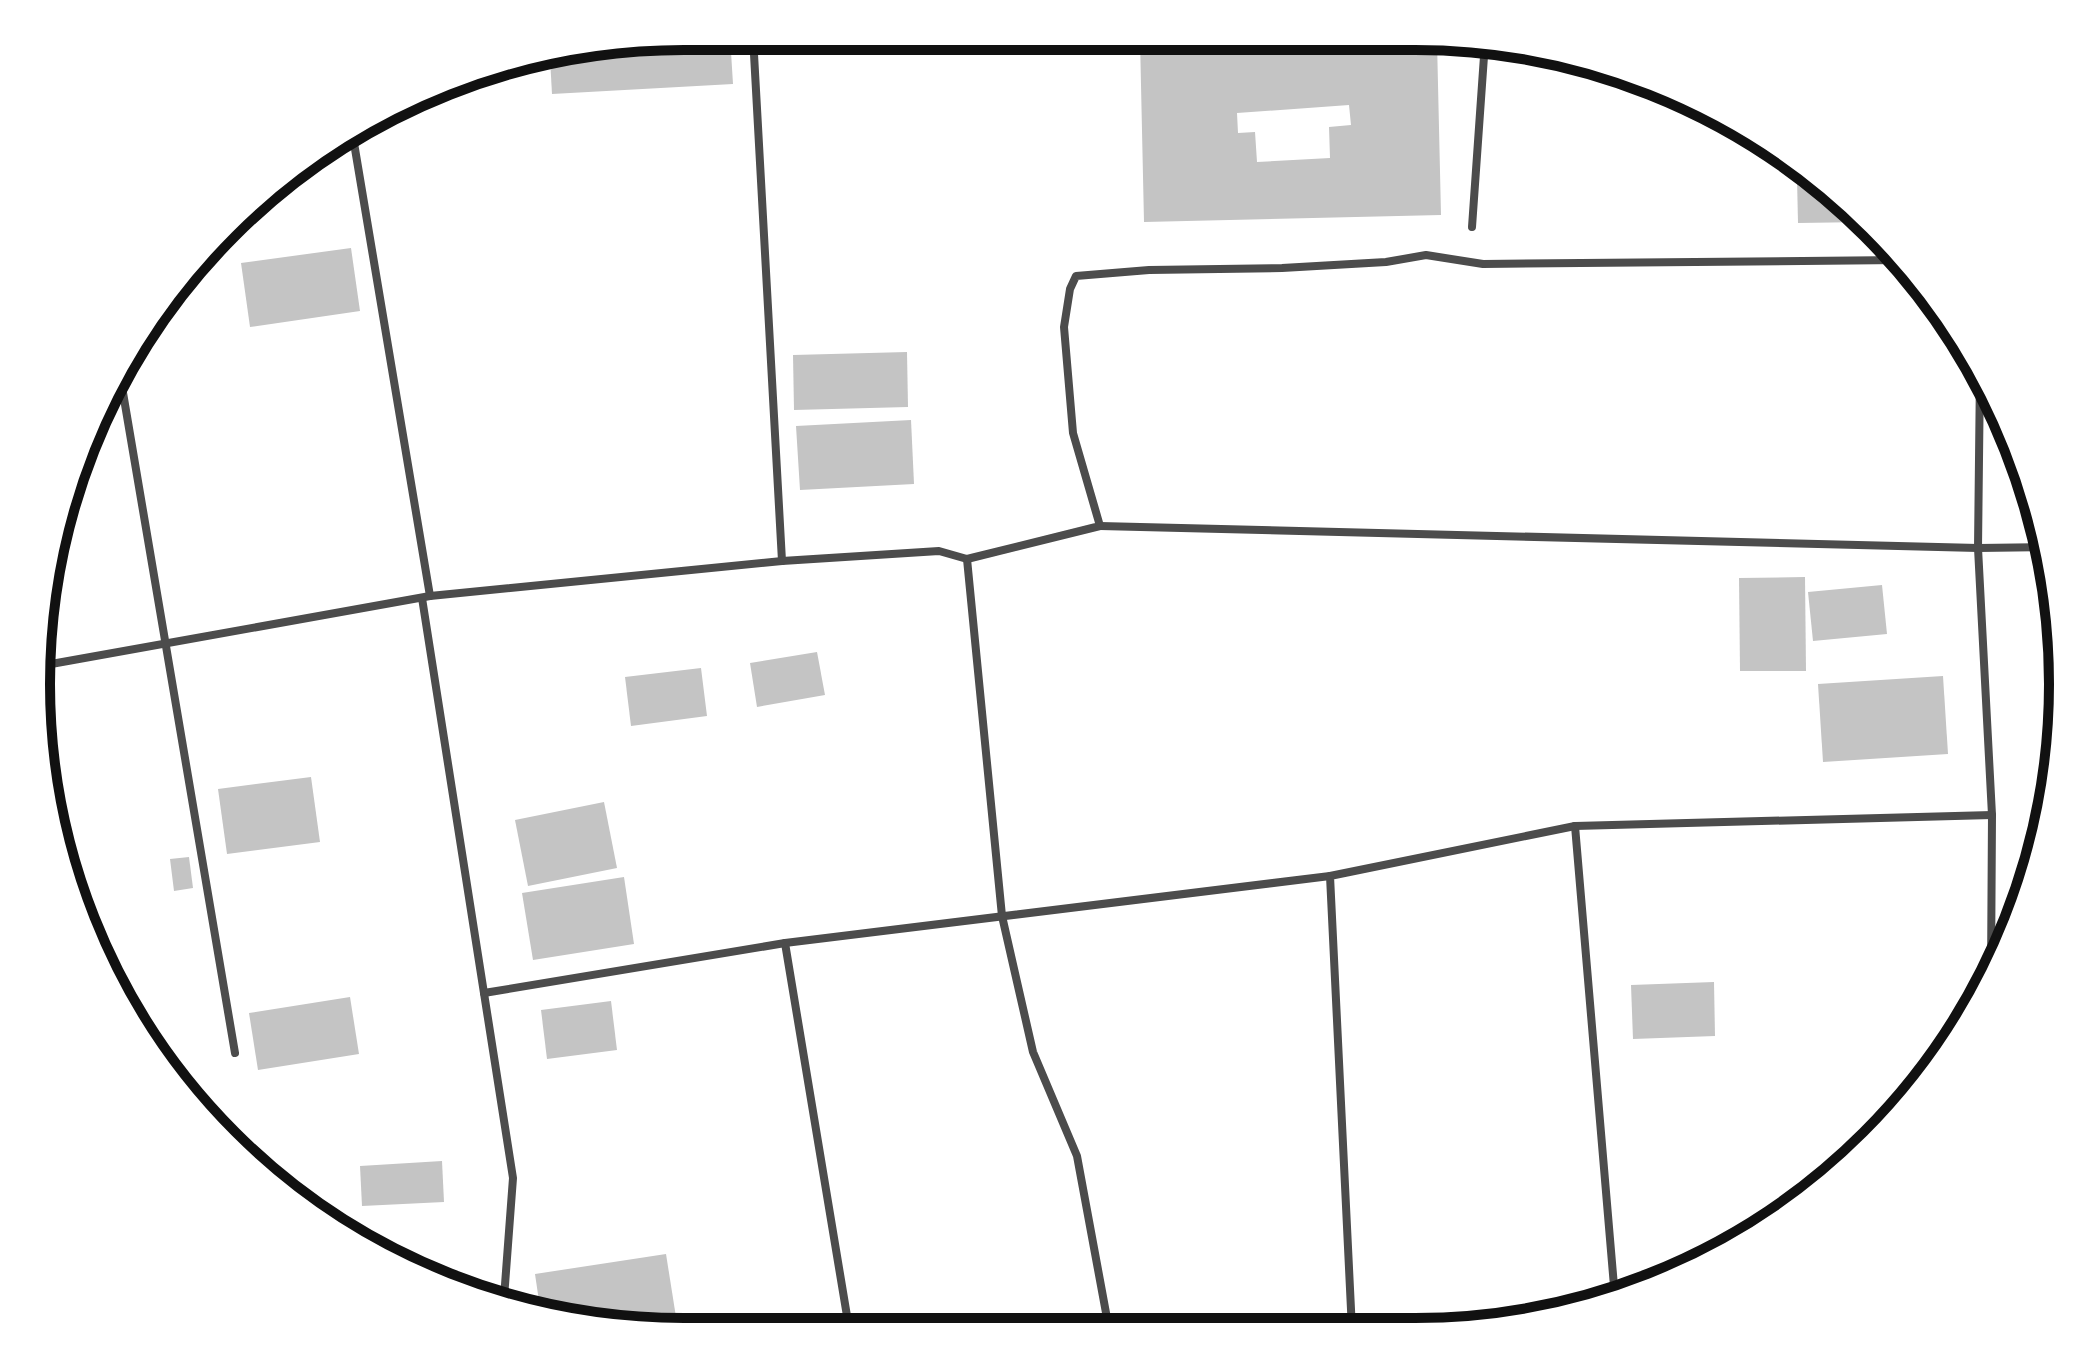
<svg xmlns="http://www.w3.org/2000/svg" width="2099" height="1368" font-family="'IBM Plex Sans',sans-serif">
  <rect width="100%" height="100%" fill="#fff"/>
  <g fill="#c4c4c4" fill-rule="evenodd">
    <polygon points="684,36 730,36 733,84 552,94 550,58"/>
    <path d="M1140 39 1437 41 1441 215 1144 222ZM1349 105 1351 125 1329 127 1330 158 1257 162 1255 132 1238 133 1237 113Z"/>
    <polygon points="1797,178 1814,178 1843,197 1866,222 1798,223"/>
    <polygon points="214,248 215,262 197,264 205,256"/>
    <polygon points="351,248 360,311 250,327 241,263"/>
    <polygon points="907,352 908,407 794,410 793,355"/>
    <polygon points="911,420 914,484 800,490 796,426"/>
    <polygon points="1805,577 1806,671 1740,671 1739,578"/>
    <polygon points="1882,585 1887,634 1813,641 1808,592"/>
    <polygon points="817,652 825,695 757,707 750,663"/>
    <polygon points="701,668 707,716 631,726 625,677"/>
    <polygon points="1943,676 1948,754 1823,762 1818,684"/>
    <polygon points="311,777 320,842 227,854 218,789"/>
    <polygon points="604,802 617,868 528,886 515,820"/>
    <polygon points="189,857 193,888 174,891 170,859"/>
    <polygon points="624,877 634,944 533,960 522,893"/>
    <polygon points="1714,982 1715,1036 1633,1039 1631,985"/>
    <polygon points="350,997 359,1054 258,1070 249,1013"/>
    <polygon points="611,1001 617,1050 547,1059 541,1010"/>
    <polygon points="442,1161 444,1202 362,1206 360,1166"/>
    <polygon points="666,1254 676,1317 599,1326 540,1308 535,1274"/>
  </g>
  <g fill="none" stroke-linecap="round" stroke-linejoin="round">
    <g stroke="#4c4c4c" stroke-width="8">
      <polyline points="753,36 782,561"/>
      <polyline points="352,131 430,596"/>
      <polyline points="1472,227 1485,42"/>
      <polyline points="1980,371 1978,548 1992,815 1991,975"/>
      <polyline points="120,375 235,1053"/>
      <polyline points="1100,526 1978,548 2046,547"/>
      <polyline points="967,559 1002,916 1033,1052 1077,1156 1109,1329"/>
      <polyline points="422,598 513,1178 504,1298"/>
      <polyline points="40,666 430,596 782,561 939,551 967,559 1100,526 1073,433 1064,327 1070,289 1076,276 1149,270 1282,268 1386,262 1426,255 1483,264 1901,260"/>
      <polyline points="1575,826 1615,1298"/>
      <polyline points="785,943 849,1328"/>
      <polyline points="484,993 785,943 1330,876"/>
      <polyline points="1352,1330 1330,876 1575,826 1992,815"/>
    </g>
  </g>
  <path d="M0 0H2099V1368H0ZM684 50H1415A634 634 0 0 1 2049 684V684A634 634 0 0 1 1415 1318H684A634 634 0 0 1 50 684V684A634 634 0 0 1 684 50Z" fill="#fff" fill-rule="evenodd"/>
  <path fill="none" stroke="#111" stroke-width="10" d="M684 50H1415A634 634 0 0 1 2049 684V684A634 634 0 0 1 1415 1318H684A634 634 0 0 1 50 684V684A634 634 0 0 1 684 50Z"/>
</svg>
